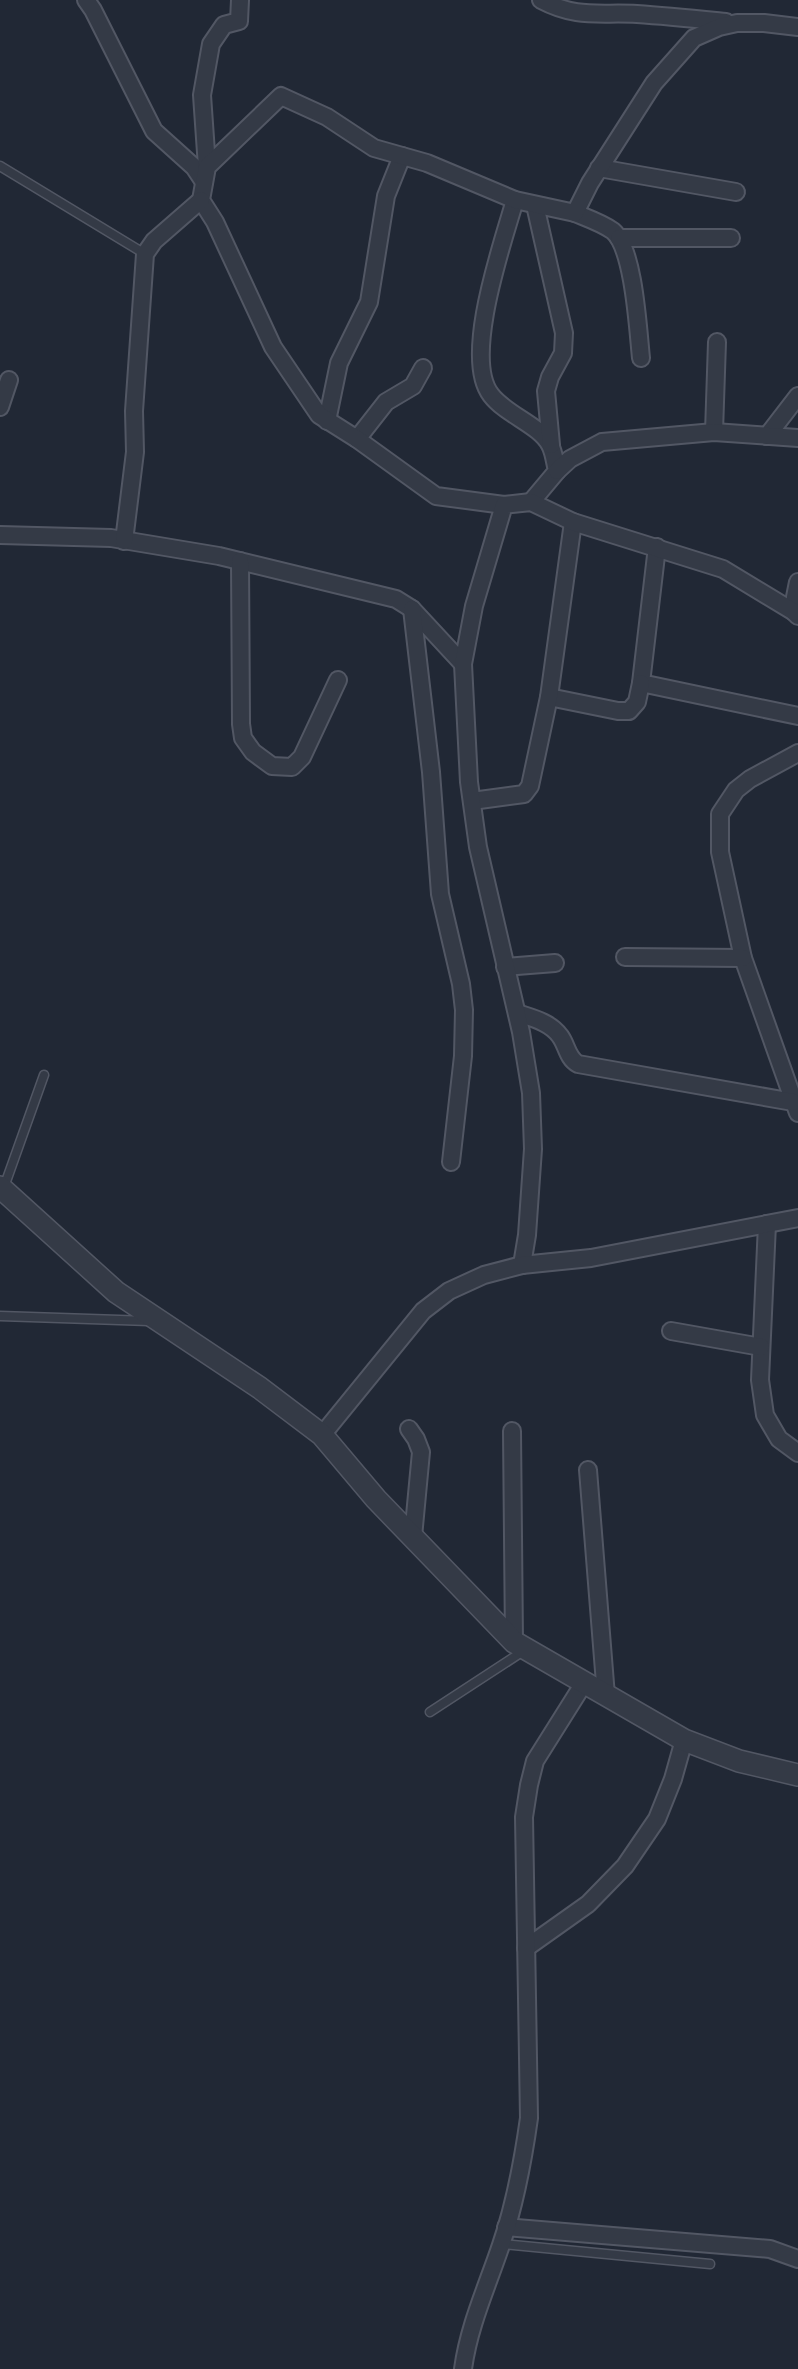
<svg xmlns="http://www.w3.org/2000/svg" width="798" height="2369" font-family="Figtree,sans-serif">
  <rect width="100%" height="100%" fill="#212835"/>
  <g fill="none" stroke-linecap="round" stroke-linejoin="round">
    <defs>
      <g id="service">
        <polyline points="0,166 145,254"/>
        <polyline points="3,1190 44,1075"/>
        <polyline points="0,1316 149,1321"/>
        <polyline points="430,1712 525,1650"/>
        <polyline points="502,2244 710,2264"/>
      </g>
      <g id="minor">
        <polyline points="86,0 93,10 154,131 194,167 204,182"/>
        <path d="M541 0C577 19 599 12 637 14 667 16 696 19 726 22"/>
        <polyline points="207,167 202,95 211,44 224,25 239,21 240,0"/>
        <polyline points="599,168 736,192"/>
        <path d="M515 200C503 242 462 358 491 395 506 415 540 425 550 445 554 452 555 463 557 471L531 502"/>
        <polyline points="535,205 564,333 563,353 550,377 546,391 551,445"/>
        <path d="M575 213C587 218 602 223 613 231 634 249 638 330 641 358"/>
        <polyline points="619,238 731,238"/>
        <polyline points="0,407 9,380"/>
        <polyline points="327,421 339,363 369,302 386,196 402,156"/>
        <polyline points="714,432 717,342"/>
        <polyline points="767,436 798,396"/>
        <polyline points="357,439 386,402 413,386 423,368"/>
        <polyline points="557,471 570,459 602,442 714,432 798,438"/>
        <polyline points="504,505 436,496 357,439 319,415 273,347 215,222 201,200 207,167 281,96 327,117 374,148 427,163 515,200 575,213 590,183 654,83 694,38 719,27 737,23 764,23 798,27"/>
        <polyline points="0,535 111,538 219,556 396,599 412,609 463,664"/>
        <polyline points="124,541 135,452 134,411 145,254 154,241 201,200"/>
        <polyline points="657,547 641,683 798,716"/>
        <polyline points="240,561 241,724 243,738 253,752 272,766 292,767 302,757 338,680"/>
        <polyline points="798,582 795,597 794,612 798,616"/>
        <polyline points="412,609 431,772 440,894 461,984 464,1010 463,1056 451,1162"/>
        <polyline points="549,697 618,711 629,711 637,702 641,683"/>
        <polyline points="798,753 750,779 736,790 720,814 720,852 743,958 798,1113"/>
        <polyline points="472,801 524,794 530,786 549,697 573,522"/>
        <polyline points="625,957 743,958"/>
        <polyline points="505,967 555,963"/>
        <path d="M517 1013C532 1018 550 1022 560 1036 567 1045 567 1058 578 1064L793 1102"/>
        <polyline points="767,1224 760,1380 765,1415 779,1439 798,1453"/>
        <polyline points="522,1265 527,1235 533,1149 531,1093 521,1032 478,847 469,782 463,664 474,606 504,505 531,502 573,522 723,569 794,612"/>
        <polyline points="671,1331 761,1347"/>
        <polyline points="409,1429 416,1439 421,1452 413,1537"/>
        <polyline points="512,1431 514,1642"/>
        <polyline points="322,1435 423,1311 449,1291 484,1275 522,1265 591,1258 798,1218"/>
        <polyline points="588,1470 606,1696"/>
        <polyline points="526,1948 588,1904 625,1866 657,1819 673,1779 684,1740"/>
        <polyline points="506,2227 770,2249 798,2259"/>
        <path d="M463 2369C469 2325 487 2287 501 2245 515 2204 523 2161 529 2118L524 1817 529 1785 535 1761 584 1683"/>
      </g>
      <polyline id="tertiary" points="0,1187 116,1292 260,1388 322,1435 376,1499 514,1642 684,1740 739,1761 798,1775"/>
    </defs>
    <use href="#service" stroke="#525764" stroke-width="11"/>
    <use href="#minor" stroke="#525764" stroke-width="20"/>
    <use href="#tertiary" stroke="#525764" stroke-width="24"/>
    <use href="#service" stroke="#343a46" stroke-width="8"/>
    <use href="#minor" stroke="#343a46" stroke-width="16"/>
    <use href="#tertiary" stroke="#343a46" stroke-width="21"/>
  </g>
</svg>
